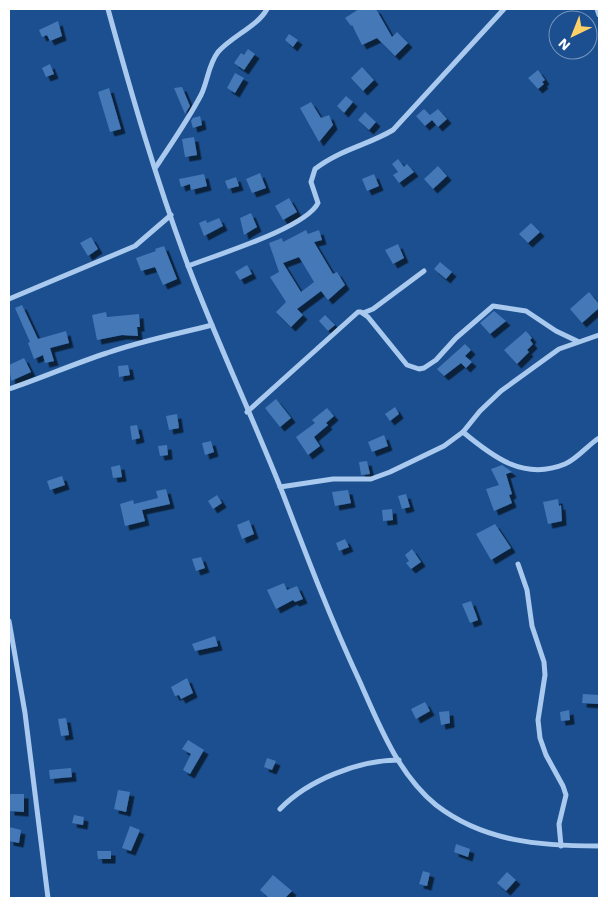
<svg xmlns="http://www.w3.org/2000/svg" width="608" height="907" font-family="'Work Sans',sans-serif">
  <defs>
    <filter id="shadow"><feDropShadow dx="4.5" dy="4.5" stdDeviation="0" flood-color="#0009"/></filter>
  </defs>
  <rect width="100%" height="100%" fill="#1b4f8f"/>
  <g fill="#4478b7" fill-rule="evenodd" filter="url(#shadow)">
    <polygon points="359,9 376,9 392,37 397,32 408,43 395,56 377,38 362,45 352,25 351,26 345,18"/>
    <polygon points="58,21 62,36 50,41 47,35 42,37 39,30"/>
    <polygon points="289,34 298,40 293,47 285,40"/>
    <polygon points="248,49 255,54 244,70 234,63 241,53 244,55"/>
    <polygon points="50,64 54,74 46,77 42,68"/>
    <polygon points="362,67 374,80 363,91 351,78"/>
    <polygon points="538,70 545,80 542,82 544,84 538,89 528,78"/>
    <polygon points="235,73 244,78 235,93 227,88"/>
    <polygon points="182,87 190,106 185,114 174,88"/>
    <polygon points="109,88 121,129 110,132 98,92"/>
    <polygon points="346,96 353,102 344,113 337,106"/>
    <polygon points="311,102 321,118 329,115 333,125 319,142 300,108"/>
    <polygon points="424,109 430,115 438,109 447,119 438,127 432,120 425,126 416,116"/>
    <polygon points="365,112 376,122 369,130 358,120"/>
    <polygon points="200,116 202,125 193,128 191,121 193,118"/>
    <polygon points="194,137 197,155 185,157 182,139"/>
    <polygon points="398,159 404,167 407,164 414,172 399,183 393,175 398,172 392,164"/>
    <polygon points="438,166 447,176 433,189 424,179"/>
    <polygon points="260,173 266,188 252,193 246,179"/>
    <polygon points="204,174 207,186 191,190 190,184 181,187 179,179"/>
    <polygon points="374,174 379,186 367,191 362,179"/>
    <polygon points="236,177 239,186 228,189 225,181"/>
    <polygon points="289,198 297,212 283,220 275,206"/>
    <polygon points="251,213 257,227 244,235 240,218"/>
    <polygon points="219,218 223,226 204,236 199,223 206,220 207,223"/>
    <polygon points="531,223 540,232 528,243 519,234"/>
    <path d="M306 230 308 234 319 230 322 240 314 242 333 274 337 272 345 285 328 300 321 291 297 309 303 315 291 327 276 312 286 302 270 277 279 272 269 243 282 238 283 242ZM299 257 314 282 301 292 283 263Z"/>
    <polygon points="91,237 98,249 88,256 80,243"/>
    <polygon points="398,244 404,258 393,264 385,250"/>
    <polygon points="164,246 177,279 163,285 155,267 141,271 136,258 156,251 155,249"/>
    <polygon points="440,262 452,272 446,279 434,269"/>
    <polygon points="247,265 252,274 240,280 235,272"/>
    <polygon points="589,292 599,304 599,308 582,323 570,309"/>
    <polygon points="22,305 38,339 66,331 69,343 50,348 54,361 45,363 43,355 34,359 28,343 30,342 15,308"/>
    <polygon points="494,311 506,321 490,334 480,323"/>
    <polygon points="106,312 107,317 139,314 140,327 137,327 138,336 122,335 97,340 92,315"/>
    <polygon points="325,315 335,325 328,331 319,321"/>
    <polygon points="526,331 532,338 530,340 533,344 527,350 529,352 517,364 504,350"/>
    <polygon points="465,344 471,350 465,356 472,362 466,368 461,363 444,376 437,369"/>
    <polygon points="24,358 31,372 11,381 9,365"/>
    <polygon points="128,365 130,375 119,377 118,366"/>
    <polygon points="276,399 291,418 280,427 265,408"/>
    <polygon points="395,407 399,414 390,421 385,414"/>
    <polygon points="327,408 334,416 326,423 328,425 314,437 320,446 308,455 296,437 315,423 312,420"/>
    <polygon points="177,414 179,428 169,430 166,416"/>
    <polygon points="137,425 140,438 132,440 130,426"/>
    <polygon points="384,435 388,446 372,452 368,442"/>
    <polygon points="211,441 214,452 205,455 202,443"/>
    <polygon points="167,445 168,455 160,456 158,446"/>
    <polygon points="367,461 370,474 361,475 359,462"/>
    <polygon points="120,465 122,477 113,478 111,467"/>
    <polygon points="502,465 512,472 506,474 512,494 509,495 512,503 494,511 486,489 499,485 491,469"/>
    <polygon points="62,476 65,485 50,490 47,481"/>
    <polygon points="166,489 170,504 142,510 145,521 125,526 120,504 133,500 134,504 158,498 156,491"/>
    <polygon points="348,490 351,503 335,506 332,492"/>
    <polygon points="406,494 410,507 402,509 398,496"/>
    <polygon points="217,495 222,503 213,509 208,501"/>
    <polygon points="558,499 559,506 561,505 562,521 548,524 543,502"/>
    <polygon points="392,509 393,520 383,521 382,510"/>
    <polygon points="249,520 254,534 242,539 237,525"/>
    <polygon points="495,524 511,548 491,560 476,534"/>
    <polygon points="345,539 349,547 339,551 336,543"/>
    <polygon points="412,549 421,562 411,569 406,563 409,561 405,555"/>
    <polygon points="201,557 205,568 196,571 192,559"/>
    <polygon points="284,583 287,590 297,586 303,599 295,602 293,600 276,609 267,590"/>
    <polygon points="471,601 478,620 470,623 462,604"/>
    <polygon points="215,636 218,646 195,651 192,644"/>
    <polygon points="187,678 193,693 181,699 179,695 175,696 171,687"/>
    <polygon points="583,694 599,695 598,704 582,703"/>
    <polygon points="425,702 430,711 416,719 411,709"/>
    <polygon points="569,710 570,720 561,721 560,712"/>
    <polygon points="449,711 450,723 441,725 439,712"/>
    <polygon points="66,718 69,735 61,736 58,719"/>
    <polygon points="188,740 204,750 190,774 183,770 191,754 182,749"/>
    <polygon points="267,758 276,761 272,770 264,767"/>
    <polygon points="71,768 72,777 50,779 49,770"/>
    <polygon points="118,790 130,792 126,812 114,809"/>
    <polygon points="9,794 24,794 24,812 10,811"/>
    <polygon points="74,815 84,817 83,825 72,823"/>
    <polygon points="130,826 140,830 131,851 122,848"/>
    <polygon points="9,827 21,830 19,843 9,841"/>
    <polygon points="456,844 470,849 468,857 454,852"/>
    <polygon points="97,851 111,851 111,859 98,859"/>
    <polygon points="423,871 430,873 427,886 419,884"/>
    <polygon points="507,872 516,880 506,891 497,883"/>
    <polygon points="273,875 292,891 285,898 269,898 260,890"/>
  </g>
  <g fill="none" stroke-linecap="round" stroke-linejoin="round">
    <g stroke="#a9c9ee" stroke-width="5">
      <path d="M108 9C132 96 157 183 189 268 218 344 253 418 283 494 307 557 331 620 360 682 379 725 398 774 436 805 484 842 541 846 599 846"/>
      <polyline points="597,9 599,15"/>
      <path d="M156 167C171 144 188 120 201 95 208 81 208 65 218 52 232 36 258 26 267 9"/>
      <path d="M188 266C216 255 306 228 318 203L311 182 315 169C339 150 368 145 393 130L504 9"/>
      <polyline points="9,299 135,246 171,215"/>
      <polyline points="363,313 373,309 424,271"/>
      <path d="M9 389C42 378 73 364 107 353 141 341 177 334 212 325"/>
      <polyline points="247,412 358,312 361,312 368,317 407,365 419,369 424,368 436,360 456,338 493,306 526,311 556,331 577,341"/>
      <path d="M463 432C493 457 524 481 565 464 577 459 588 445 599 438"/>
      <polyline points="280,487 333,479 371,479 390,472 444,446 463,432 480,411 501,391 559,349 599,335"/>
      <polyline points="518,564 527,590 532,626 544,662 545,675 538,720 540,738 546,755 563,786 566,795 559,824 561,846"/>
      <polyline points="9,621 25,713 48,898"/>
      <path d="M280 809C308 780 359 760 399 760"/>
    </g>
  </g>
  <rect width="608" height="907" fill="none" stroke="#ffffff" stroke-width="20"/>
  <g transform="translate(573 35) rotate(223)"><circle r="24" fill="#1b4f8f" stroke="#7695bc"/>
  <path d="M0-4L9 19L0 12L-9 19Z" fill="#ffd166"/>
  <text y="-8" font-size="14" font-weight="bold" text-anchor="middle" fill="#ffffff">N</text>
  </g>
</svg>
